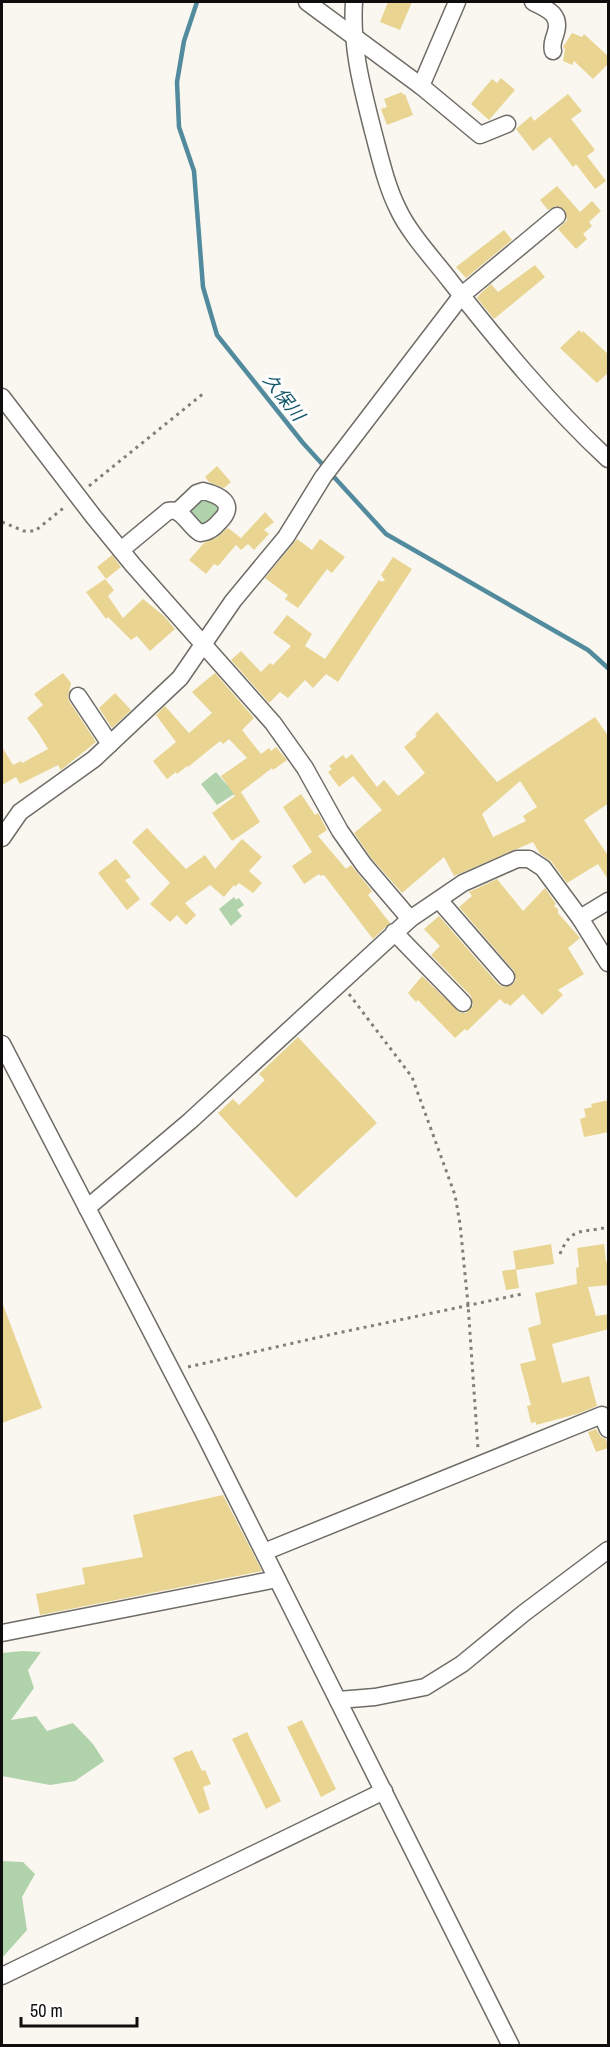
<svg xmlns="http://www.w3.org/2000/svg" width="610" height="2047" font-family="'Archivo Narrow','Noto Sans JP',sans-serif">
  <rect width="100%" height="100%" fill="#f9f7ef"/>
  <g fill="#b0d3ac">
    <polygon points="206,497 224,507 210,526 196,526 189,510"/>
    <polygon points="216,772 227,785 229,784 236,793 217,805 201,784"/>
    <polygon points="234,897 236,900 239,898 244,905 237,910 242,916 231,926 219,909"/>
    <polygon points="23,1651 41,1652 28,1670 34,1688 11,1720 36,1716 47,1731 73,1723 93,1744 104,1761 75,1781 50,1785 2,1776 2,1653"/>
    <polygon points="2,1861 23,1862 35,1874 22,1897 27,1930 2,1958"/>
  </g>
  <g fill="none" stroke-linecap="round" stroke-linejoin="round">
    <polyline stroke="#528b9e" stroke-width="4.5" points="197,2 184,41 177,82 179,127 194,171 203,287 217,335 303,443 386,534 588,650 608,668"/>
  </g>
  <g fill="#e9d591" fill-rule="evenodd">
    <polygon points="388,2 412,2 400,30 380,22"/>
    <polygon points="572,33 582,37 584,34 609,57 609,63 593,79 574,61 572,65 563,61 565,49 563,47"/>
    <polygon points="501,78 515,90 489,120 471,104 492,79 497,83"/>
    <polygon points="402,92 403,95 405,94 413,115 387,125 381,109 387,107 384,99"/>
    <polygon points="568,94 582,111 571,119 595,150 587,156 606,181 595,189 576,164 573,167 550,137 533,151 516,129 531,116 534,121"/>
    <polygon points="557,186 580,212 592,201 601,211 589,222 592,226 583,234 587,239 576,249 558,229 567,220 565,210 556,206 548,210 540,200"/>
    <polygon points="504,230 512,240 466,278 456,267"/>
    <polygon points="535,265 545,277 494,319 477,298 479,295 491,284 498,292"/>
    <polygon points="579,330 582,333 583,331 609,355 609,372 597,383 560,348"/>
    <polygon points="217,466 231,482 224,488 209,482 205,477"/>
    <polygon points="265,512 274,522 264,530 269,534 254,550 248,544 241,550 236,545 218,566 214,564 206,574 189,560 204,543 216,538 228,528 241,538"/>
    <polygon points="297,539 312,550 320,539 345,557 332,573 327,569 298,608 285,599 288,595 265,578"/>
    <polygon points="112,555 121,567 106,579 97,567"/>
    <polygon points="393,557 412,569 338,682 326,674 313,688 305,680 288,698 280,692 269,703 231,660 241,651 261,672 270,663 273,665 291,646 273,633 287,615 312,634 305,646 325,659 379,580 382,582 385,580 381,575"/>
    <polygon points="105,579 114,590 108,596 123,618 143,599 164,616 175,629 150,651 137,636 131,640 108,617 106,619 86,592"/>
    <polygon points="63,673 71,683 68,696 69,701 96,742 61,770 58,765 20,784 16,777 2,785 2,747 13,765 21,761 22,763 48,749 37,731 27,718 43,705 34,694"/>
    <polygon points="215,673 254,718 242,730 261,754 269,748 271,751 276,747 287,760 273,770 272,768 237,795 241,792 260,822 232,841 212,813 235,796 221,776 247,758 229,739 223,744 220,741 188,767 187,766 177,774 176,772 167,779 153,761 176,742 156,715 165,706 189,733 212,713 192,692"/>
    <polygon points="115,693 131,710 112,728 99,708"/>
    <path d="M437 712 497 782 595 717 609 737V803L584 820 609 857V881L598 864 567 883 551 861 540 854 533 842 454 876 444 857 402 893 372 859 354 833 382 810 353 776 339 787 328 772 332 769 329 766 343 755 346 759 352 754 377 787 384 780 398 796 425 773 404 747 417 736 415 734ZM520 781 537 807 523 816 526 821 493 837 482 814Z"/>
    <polygon points="301,794 315,815 318,813 327,830 318,836 346,869 351,865 372,891 368,895 390,923 373,939 324,875 320,876 319,874 304,884 292,866 312,852 283,807"/>
    <polygon points="147,828 186,869 205,855 215,869 242,839 262,857 249,871 262,883 253,893 239,883 235,887 234,885 224,897 210,885 185,903 196,915 186,925 177,915 170,922 150,904 170,883 132,842"/>
    <polygon points="116,859 131,877 125,880 140,899 127,910 98,873"/>
    <polygon points="497,879 523,911 545,888 556,904 554,906 558,909 558,913 580,938 568,948 584,974 558,990 563,995 542,1015 523,994 510,1006 507,1003 505,1004 500,999 467,1031 465,1029 455,1038 418,1000 416,1002 408,993 422,976 460,1013 466,1013 473,1005 471,996 431,955 440,946 424,929 439,916 498,984 503,987 512,985 516,980 514,971 459,907 472,896 469,892"/>
    <polygon points="298,1037 377,1123 296,1198 218,1113 233,1099 239,1105 265,1080 259,1074"/>
    <polygon points="609,1100 609,1132 584,1137 580,1119 586,1117 584,1109 592,1107 591,1104"/>
    <polygon points="551,1244 554,1264 516,1270 513,1251"/>
    <polygon points="604,1244 606,1262 609,1261 609,1285 588,1287 596,1316 609,1314 609,1329 552,1344 562,1383 589,1376 597,1406 577,1414 536,1425 536,1422 531,1423 527,1406 531,1405 520,1364 536,1360 528,1328 541,1324 535,1293 577,1284 576,1268 579,1267 577,1248"/>
    <polygon points="516,1269 519,1288 506,1290 502,1271"/>
    <polygon points="2,1302 42,1408 2,1423"/>
    <polygon points="596,1429 601,1437 606,1439 608,1448 596,1452 588,1432"/>
    <polygon points="223,1495 262,1571 40,1615 36,1594 85,1584 82,1568 143,1557 133,1515"/>
    <polygon points="302,1720 336,1789 321,1797 287,1727"/>
    <polygon points="247,1732 281,1801 266,1809 232,1739"/>
    <polygon points="192,1750 202,1771 205,1770 211,1784 203,1787 210,1809 199,1814 173,1758 187,1751 188,1752"/>
  </g>
  <g fill="none" stroke-linecap="round" stroke-linejoin="round">
    <defs>
      <g id="minor">
        <polyline points="307,2 421,86 480,135 507,124"/>
        <path d="M354 2C351 48 362 87 373 131 380 157 386 185 398 209 409 233 435 261 451 282 500 344 551 406 608 459"/>
        <path d="M533 2C547 9 561 14 556 32 554 40 551 43 553 51"/>
        <polyline points="421,86 457,2"/>
        <polyline points="2,397 93,516 133,565 273,723 305,768 340,831 364,865 410,919"/>
        <path d="M121 550 168 511C182 507 189 527 200 533 209 532 214 528 220 521 237 504 220 495 203 491L197 493 178 511"/>
        <polyline points="78,696 110,744"/>
        <polyline points="2,838 20,812 94,759 180,678 233,601 286,537 323,477 462,295 557,216"/>
        <polyline points="439,900 506,977"/>
        <polyline points="580,918 608,901"/>
        <polyline points="394,932 463,1003"/>
        <polyline points="2,1044 206,1437 511,2046"/>
        <polyline points="87,1208 190,1121 410,919 463,883 517,859 529,859 543,868 580,918 608,963"/>
        <polyline points="264,1552 602,1415 608,1429"/>
        <polyline points="2,1633 277,1579"/>
        <polyline points="338,1700 375,1697 425,1687 462,1664 524,1613 608,1550"/>
        <polyline points="2,1976 384,1791"/>
      </g>
    </defs>
    <use href="#minor" stroke="#6e6c66" stroke-width="19"/>
    <g stroke="#807f7a" stroke-width="3" stroke-dasharray="3 4.5" stroke-linecap="butt">
      <polyline points="89,486 204,393"/>
      <polyline points="2,522 24,531 35,531 66,506"/>
      <polyline points="349,994 412,1077 455,1195 460,1224 468,1304 478,1449"/>
      <path d="M560 1254C572 1225 582 1234 608 1227"/>
      <polyline points="188,1367 333,1334 522,1294"/>
    </g>
    <use href="#minor" stroke="#fff" stroke-width="16"/>
  </g>
  <g text-anchor="middle" dominant-baseline="central" stroke-width="6" stroke-linejoin="round" paint-order="stroke">
    <g font-size="18" font-style="italic" fill="#12566a" stroke="#fff">
      <text transform="translate(284 397) rotate(52)">久保川</text>
    </g>
  </g>
  <rect width="610" height="2047" fill="none" stroke="#0f0e0c" stroke-width="6"/>
  <path d="M21 2017v9h116v-9" fill="none" stroke="#0f0e0c" stroke-width="3"/>
  <text x="30" y="2017" font-size="18" fill="#0f0e0c" stroke="#ffffff" stroke-width="4.5" paint-order="stroke">50 m</text>
</svg>
